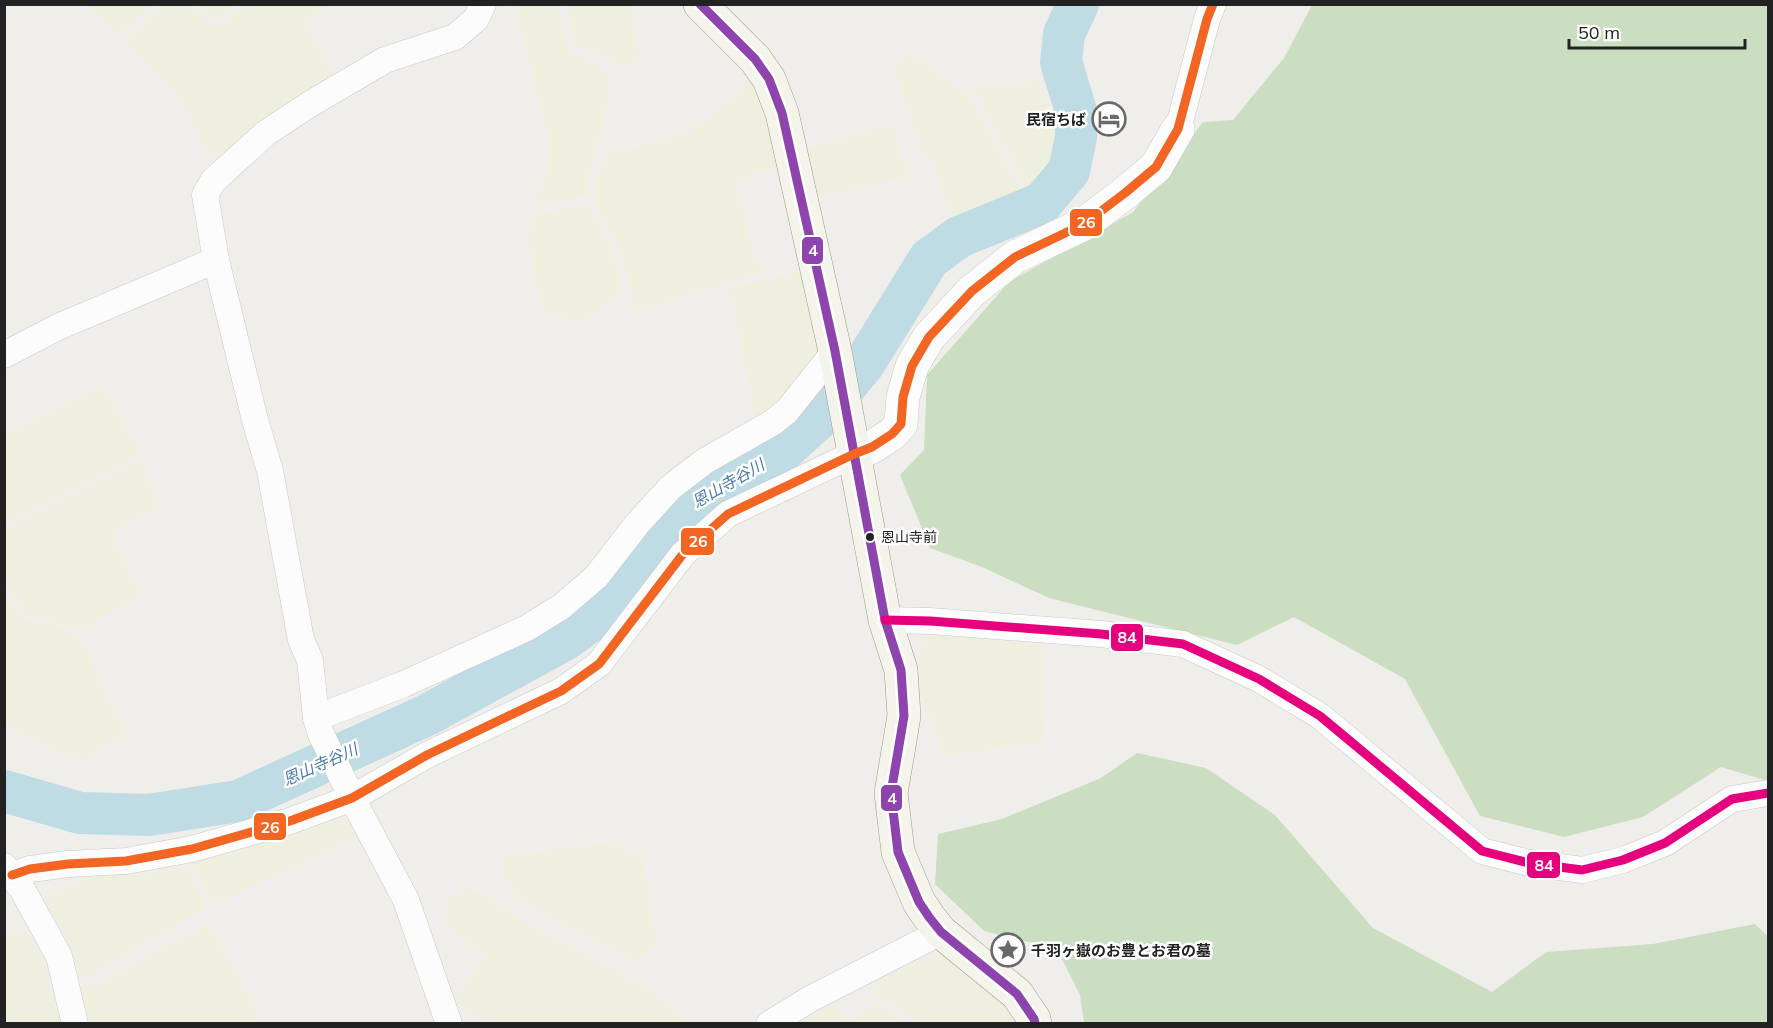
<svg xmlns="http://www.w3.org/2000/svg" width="1773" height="1028" font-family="Mulish,'Noto Sans JP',sans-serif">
  <rect width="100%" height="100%" fill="#f0eeeb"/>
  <g fill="#efefdf">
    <polygon points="86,5 150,5 119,34"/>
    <polygon points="163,5 186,5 217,27 244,5 332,5 302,21 334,79 306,92 265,118 216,159 202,144 179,93 125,42"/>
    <polygon points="195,5 235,5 215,21"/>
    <polygon points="516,5 557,5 568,52 598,66 607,73 610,93 596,149 589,169 589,195 535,205 547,170 550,144"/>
    <polygon points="566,5 629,5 640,60 626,65 576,45"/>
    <polygon points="900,55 913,57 931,66 951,84 967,93 1022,194 952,216 932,162 923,153 896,76"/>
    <polygon points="1037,78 1057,130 1051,160 1038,178 1027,187 975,89 1015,88"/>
    <polygon points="752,82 770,107 783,165 733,181 760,273 635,311 626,269 615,238 597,209 594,182 608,153 624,151 684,135 710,117"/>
    <polygon points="893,125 908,177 815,197 802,150"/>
    <polygon points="587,206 610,245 622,291 583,320 557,317 542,307 535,279 529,240 533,215"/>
    <polygon points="806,270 836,406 827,423 815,433 759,432 729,288"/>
    <polygon points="102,386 140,455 5,524 5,436"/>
    <polygon points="142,460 157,508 118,527 114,536 115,545 139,596 82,629 26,615 5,580 5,529"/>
    <polygon points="4,590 24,619 62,628 75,635 84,646 124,734 85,759 76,758 55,751 5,722"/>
    <polygon points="930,635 1043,645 1044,741 942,756 933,716 923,711 920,647"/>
    <polygon points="335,814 348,819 354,837 214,905 193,867 196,861"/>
    <polygon points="616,842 631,855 643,857 651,919 658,944 635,960 568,927 528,903 509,884 499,865 507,856"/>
    <polygon points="186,868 207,908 121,955 93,974 79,978 73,950 46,902 84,877 98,875 145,875"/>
    <polygon points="465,887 478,892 545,935 641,985 692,1023 491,1023 452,1001 487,956 445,923 447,900"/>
    <polygon points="209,923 261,1023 89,1023 81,987 97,985"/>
    <polygon points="18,929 28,934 43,961 61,1023 5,1023 5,937"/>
    <polygon points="938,954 960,964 992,991 1008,1010 1015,1023 920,1023 873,992 877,986 872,981"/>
    <polygon points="831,1001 848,1021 875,1004 907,1023 798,1024"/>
  </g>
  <g fill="#cbdec1">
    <polygon points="1312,5 1768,5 1768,781 1721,767 1643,817 1564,837 1480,816 1405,679 1294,617 1237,645 1049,598 982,567 930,548 900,475 924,450 927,375 1009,282 1133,212 1203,122 1233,120 1284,58"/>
    <polygon points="1137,753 1206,768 1275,815 1373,928 1492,992 1546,952 1653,944 1755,924 1768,936 1768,1023 1084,1023 1080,995 1057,949 984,931 935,884 938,834 1002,819 1101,778"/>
  </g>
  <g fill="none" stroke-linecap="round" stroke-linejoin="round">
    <polyline stroke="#bfdbe3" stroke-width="42" points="4,791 80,813 149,815 238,801 427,715 566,639 605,611 667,528 685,508 739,475 783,451 817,420 864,364 929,259 959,237 1042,203 1069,171 1076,137 1076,111 1061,62 1064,34 1078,4"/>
    <defs>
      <g id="minor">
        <polyline points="1178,129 1207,19 1213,4"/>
        <polyline points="4,355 58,327 216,260"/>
        <polyline points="885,620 930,621 1101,634 1183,644 1259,679 1320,716 1482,851 1529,863 1582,870 1623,860 1665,843 1732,799 1768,793"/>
        <polyline points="316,718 404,684 527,628 561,607 596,577 638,523 671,487 705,461 772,423 787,411 835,351"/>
        <polyline points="4,866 22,889 59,956 75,1024"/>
        <polyline points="12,875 30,869 68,864 126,861 192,849 290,821 352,798 427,755 561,691 599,664 683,554 728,514 854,454"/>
        <polyline points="449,1024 406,900 352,798 321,734 316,718 310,660 301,640 270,471 255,420 216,260 205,195 213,181 266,133 310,104 385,60 455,37 476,19 483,4"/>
        <polyline points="769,1024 810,999 941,932"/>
      </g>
      <polyline id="tertiary" points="854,454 872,447 892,434 901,424 903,397 912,366 929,337 972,291 1015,257 1084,224 1125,193 1156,167 1178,129"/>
      <polyline id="secondary" points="700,4 755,59 769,79 782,113 835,351 885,620 901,670 904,716 891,793 898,852 919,902 929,917 941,932 1017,994 1034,1019 1035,1024"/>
    </defs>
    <use href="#minor" stroke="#c9c8c7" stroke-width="27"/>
    <use href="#tertiary" stroke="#c9c8c7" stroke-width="34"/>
    <use href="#secondary" stroke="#999a82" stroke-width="34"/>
    <use href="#minor" stroke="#fdfcfc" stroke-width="26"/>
    <use href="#tertiary" stroke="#fdfcfc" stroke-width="33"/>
    <use href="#secondary" stroke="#f4f4ed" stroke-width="33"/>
    <defs>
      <polyline id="bus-1" points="700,4 755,59 769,79 782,113 835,351 885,620 901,670 904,716 891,793 898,852 919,902 929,917 941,932 1017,994 1034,1019 1035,1024"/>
      <polyline id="bus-2" points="885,620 930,621 1101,634 1183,644 1259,679 1320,716 1482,851 1529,863 1582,870 1623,860 1665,843 1732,799 1768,793"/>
      <polyline id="bus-3" points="12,875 30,869 68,864 126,861 192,849 290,821 352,798 427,755 561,691 599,664 683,554 728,514 854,454 872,447 892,434 901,424 903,397 912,366 929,337 972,291 1015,257 1084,224 1125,193 1156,167 1178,129 1207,19 1213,4"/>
    </defs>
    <use href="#bus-1" stroke="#fff" stroke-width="14"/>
    <use href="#bus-2" stroke="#fff" stroke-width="14"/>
    <use href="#bus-3" stroke="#fff" stroke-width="14"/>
    <use href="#bus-1" stroke="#8e44ad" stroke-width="9"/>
    <use href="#bus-2" stroke="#e5007d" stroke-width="9"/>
    <use href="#bus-3" stroke="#f26522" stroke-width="9"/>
  </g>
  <defs>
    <symbol id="hotel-ring" viewBox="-11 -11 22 22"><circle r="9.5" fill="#fff" stroke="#6a6968" stroke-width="1.5"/><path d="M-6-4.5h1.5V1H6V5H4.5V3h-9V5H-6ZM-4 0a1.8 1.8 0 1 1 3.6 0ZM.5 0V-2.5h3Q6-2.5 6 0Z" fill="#6a6968"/></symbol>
    <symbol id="sight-ring" viewBox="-11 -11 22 22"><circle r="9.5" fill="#fff" stroke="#6a6968" stroke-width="1.5"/><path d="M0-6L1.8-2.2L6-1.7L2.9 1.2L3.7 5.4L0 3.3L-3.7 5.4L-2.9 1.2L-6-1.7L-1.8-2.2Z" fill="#6a6968"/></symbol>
  </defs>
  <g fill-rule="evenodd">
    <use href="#hotel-ring" x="1090" y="100" width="38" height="38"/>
    <use href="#sight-ring" x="989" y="931" width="38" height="38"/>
  </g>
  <circle fill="#222" stroke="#fff" stroke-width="2" cx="870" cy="537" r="5"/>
  <g text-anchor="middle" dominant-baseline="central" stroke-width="5" stroke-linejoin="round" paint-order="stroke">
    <g font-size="14" fill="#222" stroke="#fff" text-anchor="start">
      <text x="881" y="537">恩山寺前</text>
    </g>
    <g font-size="15" font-weight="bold" fill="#222" stroke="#fff" text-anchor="end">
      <text x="1086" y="119">民宿ちば</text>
      <text x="1031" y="950" text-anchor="start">千羽ヶ嶽のお豊とお君の墓</text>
    </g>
    <g font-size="16" font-style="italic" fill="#4a7aab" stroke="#fff">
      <text transform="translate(728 483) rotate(-30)">恩山寺谷川</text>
      <text transform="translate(320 764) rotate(-24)">恩山寺谷川</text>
    </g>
  </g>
  <g stroke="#fff" stroke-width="2">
    <rect x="1069" y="208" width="34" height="29" rx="6" fill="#f26522"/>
    <rect x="801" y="236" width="23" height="29" rx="6" fill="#8e44ad"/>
    <rect x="680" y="527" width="35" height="29" rx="6" fill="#f26522"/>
    <rect x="1110" y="623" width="34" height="29" rx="6" fill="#e5007d"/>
    <rect x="880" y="784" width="23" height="28" rx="6" fill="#8e44ad"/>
    <rect x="253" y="812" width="34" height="29" rx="6" fill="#f26522"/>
    <rect x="1526" y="851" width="35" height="28" rx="6" fill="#e5007d"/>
  </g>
  <g font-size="16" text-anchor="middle" font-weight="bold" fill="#fff">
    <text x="1086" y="228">26</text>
    <text x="813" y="256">4</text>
    <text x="698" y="547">26</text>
    <text x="1127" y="643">84</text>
    <text x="892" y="804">4</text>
    <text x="270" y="833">26</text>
    <text x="1544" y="871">84</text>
  </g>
  <rect width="1773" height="1028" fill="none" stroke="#222222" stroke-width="12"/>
  <path d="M1569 39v9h176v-9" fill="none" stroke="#222222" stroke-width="3"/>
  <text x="1578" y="39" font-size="18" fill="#222222" stroke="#ffffff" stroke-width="4.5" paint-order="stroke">50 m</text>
</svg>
